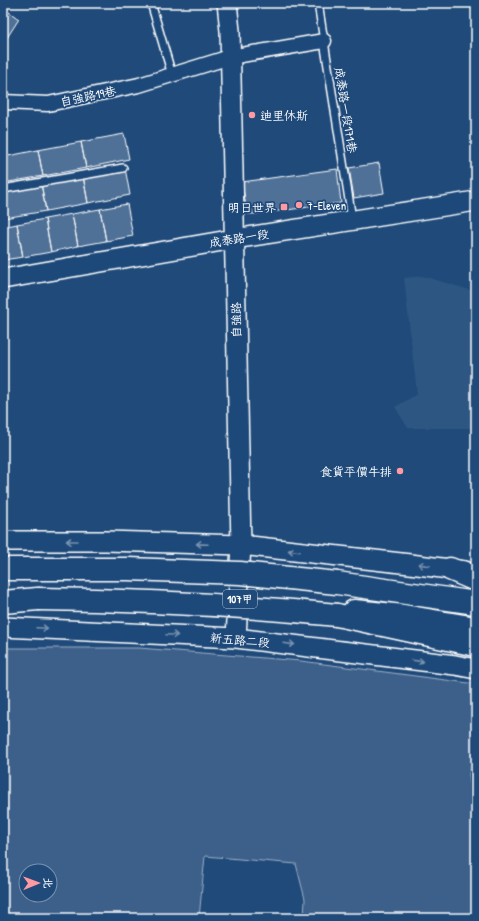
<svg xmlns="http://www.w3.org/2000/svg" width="479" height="921" font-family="'Patrick Hand','LXGW WenKai TC',sans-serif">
  <rect width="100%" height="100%" fill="#1f4a7a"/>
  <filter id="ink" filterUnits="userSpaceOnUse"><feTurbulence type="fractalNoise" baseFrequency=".025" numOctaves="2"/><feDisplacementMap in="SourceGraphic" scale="8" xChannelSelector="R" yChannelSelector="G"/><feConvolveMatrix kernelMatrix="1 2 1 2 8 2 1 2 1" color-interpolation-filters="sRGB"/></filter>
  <g filter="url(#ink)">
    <path fill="#2e5683" d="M423,276L476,292V428H408L395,407L417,394L404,278Z"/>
    <path fill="#3c618b" stroke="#9eb0c5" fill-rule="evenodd" d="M3,648H139L301,661L476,684V750L469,774L476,830V918H304L305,899L296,864L205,856L199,918H3ZM26,871H50V895H26Z"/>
    <path fill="#507197" stroke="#fff" d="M3,8L19,19L3,44Z
      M124,134L129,159L86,168L81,142Z
      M81,142L86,168L43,176L38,150Z
      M38,150L43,176L3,183V157Z
      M379,163L384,193L354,198L349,168Z
      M125,168L130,195L88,203L83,176Z
      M337,169L341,203L255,214H248L246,207L242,182Z
      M83,176L88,203L46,211L41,183Z
      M41,183L46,211L4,218L3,191Z
      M127,204L133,236L106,241L100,209Z
      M100,209L106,241L78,246L72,214Z
      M72,214L78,246L51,252L45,219Z
      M45,219L51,252L23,257L17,224Z
      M17,224L23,257L3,260V227Z"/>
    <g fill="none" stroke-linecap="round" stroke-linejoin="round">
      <g stroke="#fff" stroke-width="10">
        <path id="lane" d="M151,3L172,75
          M318,3L352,219
          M3,189L123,168"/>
      </g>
      <g stroke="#fff" stroke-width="17">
        <path id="street" d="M3,102L48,104L139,85L230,57L324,41"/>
      </g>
      <g stroke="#fff" stroke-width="22">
        <path id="secondary" d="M227,3L230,31L241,545L236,638
          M3,279L234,239L476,201
          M3,541H106L241,545L410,564L465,571
          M3,627L236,638L455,665L476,669"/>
      </g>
      <g stroke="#fff" stroke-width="25">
        <path id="primary" d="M450,569L476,580
          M354,611L404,616L476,628"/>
      </g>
      <g stroke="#fff" stroke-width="25">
        <path id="highway" d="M337,583L476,603
          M3,602L38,599
          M337,615L476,645"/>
      </g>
      <use href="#lane" stroke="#1f4a7a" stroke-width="7"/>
      <use href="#street" stroke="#1f4a7a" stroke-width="14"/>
      <use href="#secondary" stroke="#1f4a7a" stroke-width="19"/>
      <use href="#primary" stroke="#1f4a7a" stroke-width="22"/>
      <use href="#highway" stroke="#1f4a7a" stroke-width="22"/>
      <g stroke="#fff" stroke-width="25" stroke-linecap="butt">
        <path id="highway-bridge" d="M3,569H128L240,573L337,583
          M38,599C138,600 238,605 337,615"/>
      </g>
      <use href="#highway-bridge" stroke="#1f4a7a" stroke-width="22"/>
    </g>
    <defs><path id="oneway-shaft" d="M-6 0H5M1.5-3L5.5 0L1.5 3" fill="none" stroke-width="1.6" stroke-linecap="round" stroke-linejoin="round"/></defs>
    <g stroke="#7992af">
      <use href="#oneway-shaft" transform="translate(72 541) rotate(180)"/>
      <use href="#oneway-shaft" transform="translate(202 544) rotate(-178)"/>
      <use href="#oneway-shaft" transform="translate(294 551) rotate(-173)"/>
      <use href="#oneway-shaft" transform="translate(424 565) rotate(-173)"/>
      <use href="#oneway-shaft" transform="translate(42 628) rotate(3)"/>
      <use href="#oneway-shaft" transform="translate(172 635) rotate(3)"/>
      <use href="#oneway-shaft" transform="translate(289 644) rotate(7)"/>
      <use href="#oneway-shaft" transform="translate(418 661) rotate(7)"/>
    </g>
  </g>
  <g fill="#ff9aa2" stroke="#1f4a7a" stroke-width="1.5">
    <circle cx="252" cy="115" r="4"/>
    <circle cx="299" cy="205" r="4"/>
    <rect x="280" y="203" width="8" height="8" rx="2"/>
    <circle cx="400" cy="471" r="4"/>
  </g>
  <g text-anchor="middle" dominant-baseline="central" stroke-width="3.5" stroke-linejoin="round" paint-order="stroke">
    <rect fill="#1f4a7a" stroke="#bcc9d7" stroke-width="1" x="223" y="590" width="34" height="18" rx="3"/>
    <g font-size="11" font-weight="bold" fill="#fff">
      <text x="240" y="599">107甲</text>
    </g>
    <g font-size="12" fill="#fff" stroke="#1f4a7a">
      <text transform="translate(88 96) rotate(-12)">自強路19巷</text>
      <text transform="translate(346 110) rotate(81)">成泰路一段171巷</text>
      <text transform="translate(239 238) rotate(-9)">成泰路一段</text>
      <text transform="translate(236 320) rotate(-91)">自強路</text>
      <text transform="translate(240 640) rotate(5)">新五路二段</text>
    </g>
    <g font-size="12" fill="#fff" stroke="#1f4a7a" text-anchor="start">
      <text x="260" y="115">迪里休斯</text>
      <text x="307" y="205">7-Eleven</text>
      <text x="276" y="207" text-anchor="end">明日世界</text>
      <text x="392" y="471" text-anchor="end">食貨平價牛排</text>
    </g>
  </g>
  <rect width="479" height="921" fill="none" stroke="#1f4a7a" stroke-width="16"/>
  <rect x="8" y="8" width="463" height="905" fill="none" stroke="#fff" stroke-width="1.5" filter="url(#ink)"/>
  <g transform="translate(38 883) rotate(89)"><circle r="19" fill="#1f4a7a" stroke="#7992af"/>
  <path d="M0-3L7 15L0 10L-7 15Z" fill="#ff9aa2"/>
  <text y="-6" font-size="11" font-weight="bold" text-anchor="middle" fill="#ffffff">北</text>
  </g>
</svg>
